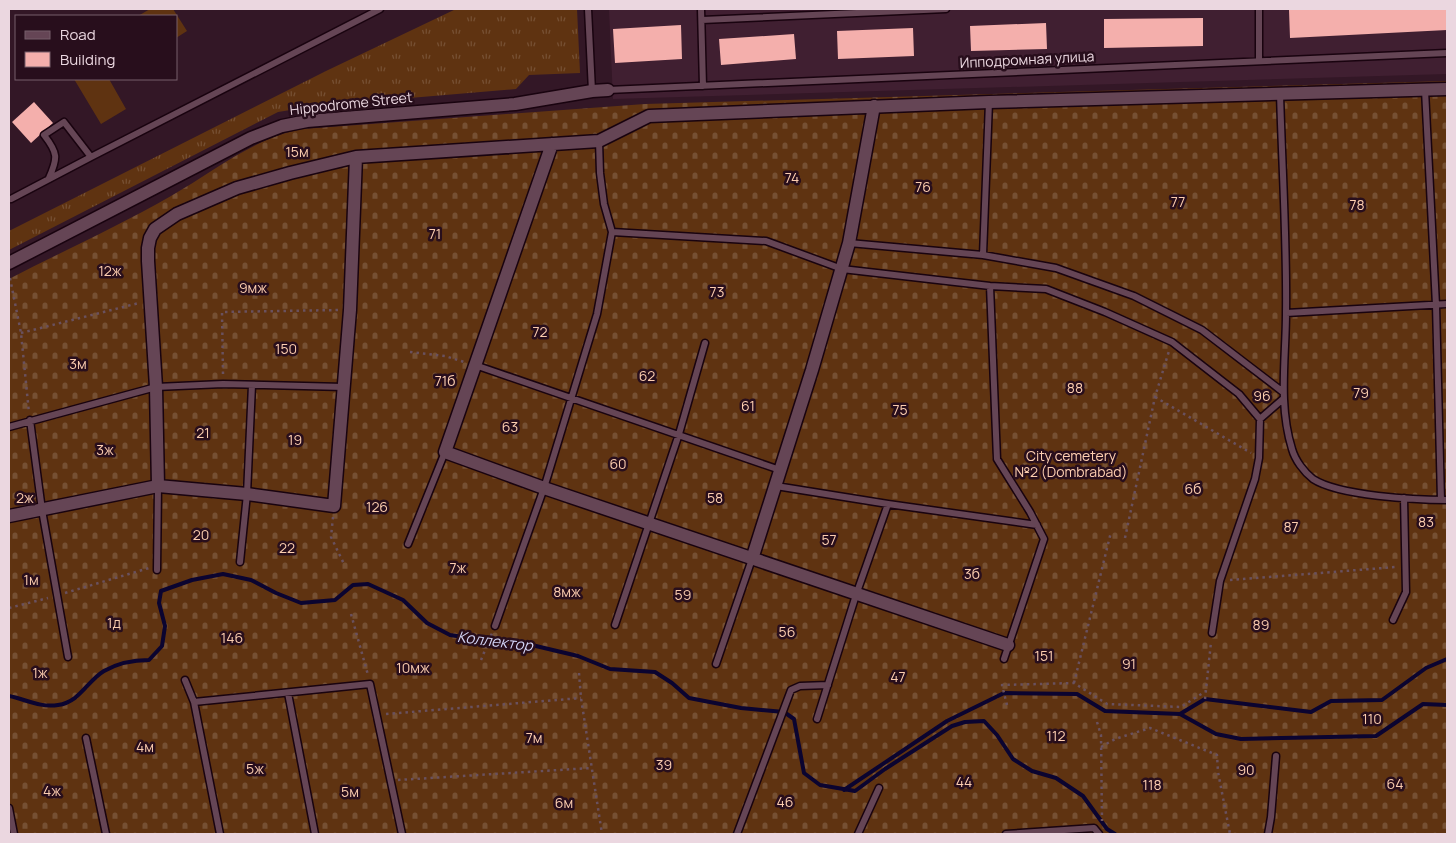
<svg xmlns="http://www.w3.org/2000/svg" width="1456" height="843" font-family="Manrope,sans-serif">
  <defs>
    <pattern id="grass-tufts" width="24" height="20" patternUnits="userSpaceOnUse" patternTransform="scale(1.25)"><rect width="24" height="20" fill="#5f3311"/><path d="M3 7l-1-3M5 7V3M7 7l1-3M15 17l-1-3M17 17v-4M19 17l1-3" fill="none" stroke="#765033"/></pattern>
    <pattern id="cemetery-stones" width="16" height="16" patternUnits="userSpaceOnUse" patternTransform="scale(1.25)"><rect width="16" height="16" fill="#5f3311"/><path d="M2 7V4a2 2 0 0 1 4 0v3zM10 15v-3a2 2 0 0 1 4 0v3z" fill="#765033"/></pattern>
  </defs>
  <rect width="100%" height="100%" fill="#331726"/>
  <path fill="#401f31" d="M609,9H1447V74L613,99Z"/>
  <path fill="url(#grass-tufts)" d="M456,9H577L580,73L529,75L516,89L315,106L278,112L9,250V231L326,71Z"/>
  <path fill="url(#cemetery-stones)" d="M1447,81V834H9V279C63,251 119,226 171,196C213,172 255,137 303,129L645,104Z"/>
  <path fill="#5f3311" d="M150,9H173L187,31L176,38V16H138Z
    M74,79H109L126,109L101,124Z"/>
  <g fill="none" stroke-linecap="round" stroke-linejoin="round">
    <path stroke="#0b0430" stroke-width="4" d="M9,696C25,699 40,708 58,705C80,702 87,681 104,671C118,663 133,660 149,660L162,646L165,626L159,603L161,591L192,580L223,574L251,580L276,593L301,603L335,600L353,585L368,584L403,600L427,623L450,635L483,640L519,642L578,656L610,669L655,672L672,683L689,698L741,708L784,712L794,719L804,773L820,785L855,791L885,769L952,726L965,722L984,721L997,735L1013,759L1032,771L1056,778L1083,796L1107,829L1115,834
      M1180,714L1205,699L1311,712L1331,701L1382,700L1426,668L1447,659
      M844,790L947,721L1004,693L1077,694L1105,711L1180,714L1216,734L1241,739L1376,736L1423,704L1447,705"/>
  </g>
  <path fill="#f4afac" d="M1317,9H1447V30L1290,38L1289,10Z
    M1203,18V46L1104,48V19Z
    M1046,23L1047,49L971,51L970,26Z
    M681,25L682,59L615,63L613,29Z
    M913,28L914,56L838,59L837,31Z
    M794,34L796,59L721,65L719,39Z
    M34,102L53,123L31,143L12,122Z"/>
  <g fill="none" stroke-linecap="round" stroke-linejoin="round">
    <g stroke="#19030f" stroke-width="9">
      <path id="lane" d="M588,9L592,91
        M701,9L703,86
        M702,20L946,9
        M1259,61V9
        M608,90L1447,53
        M1425,90L1436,305L1441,500
        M1280,93C1282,166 1287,240 1286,313C1286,358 1278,404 1292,449C1295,460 1304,472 1313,479C1339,496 1416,500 1447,500
        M91,157L380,9
        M11,199L91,157L64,122L44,135C58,153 58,158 49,178
        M612,232L766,241L842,269L990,286L1046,289L1105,312L1172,342L1239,394L1260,419L1259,458L1255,479L1220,581L1212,633
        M849,243L983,255L1056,268L1134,296L1202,330L1283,392
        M983,255L989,102
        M990,286L997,459L1030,512L1044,539L1004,659
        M1286,313L1447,304
        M475,365L780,470
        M1260,419L1283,399
        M30,420L42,510L68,657
        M9,427L156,387L223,384L344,387
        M776,486L888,504L1037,525
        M408,544L445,452
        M240,562L247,494L252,385
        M157,570L158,486
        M1393,620L1406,592L1404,498
        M615,625L679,434L705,343
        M495,626L544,488L597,314L612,232L604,204L600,173L599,141
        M716,664L752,559
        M185,680L194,702L220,834
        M288,693L315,834
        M194,702L370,684L402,834
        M817,719L856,595L888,504
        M86,738L106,834
        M9,808L14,834
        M737,834L791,690L800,686L828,685
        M858,834L879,788
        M1006,834L1094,828L1099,834
        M1268,834L1271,817L1276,756"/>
    </g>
    <g stroke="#19030f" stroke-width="15">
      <path id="street" d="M552,144L445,452L544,488L1008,645
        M9,263L251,138L282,126L307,121L515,104L592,91L608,90
        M158,486L156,387L148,261V248L150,238L155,229L177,214L237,188L290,173L356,157L599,141L649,116L989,102L1447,89
        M9,516L158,486L247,494L334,506L350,310L356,157
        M752,559L812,370L849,243L874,106"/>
    </g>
    <path stroke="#6a515e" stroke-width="2.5" stroke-dasharray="2.5 4" stroke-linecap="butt" d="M10,278L21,333L29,413
      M21,333L139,303
      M410,352L445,356L464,362
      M223,374L222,312L339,310
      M1155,397L1251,453
      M333,517L331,537L344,564
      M1125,538L1155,397L1169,351
      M1230,580L1396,567
      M65,593L149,568
      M9,608L48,598
      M351,614L368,675
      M481,660L492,633
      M579,673L581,698L602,834
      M1074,683L1111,532
      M1205,699L1211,642
      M1007,705L1002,685L1074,683L1107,704L1181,707L1206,691
      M386,714L581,698
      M1097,722L1101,735L1102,821
      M1101,747L1115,739L1150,728L1217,755L1218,772L1230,834
      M398,780L591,768"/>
    <use href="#lane" stroke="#654555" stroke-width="6"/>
    <use href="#street" stroke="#654555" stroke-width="12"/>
  </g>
  <g text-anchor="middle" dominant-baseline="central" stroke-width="5" stroke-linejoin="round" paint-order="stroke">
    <g font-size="14" fill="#ebd7e0" stroke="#280e1c">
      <text transform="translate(1027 59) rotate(-3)">Ипподромная улица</text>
      <text transform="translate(351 103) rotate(-6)">Hippodrome Street</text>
    </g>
    <g font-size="14" fill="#fdceb0" stroke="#280e1c">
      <text x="297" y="151">15м</text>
      <text x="792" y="177">74</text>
      <text x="923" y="186">76</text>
      <text x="1178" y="201">77</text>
      <text x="1357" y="204">78</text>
      <text x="435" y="233">71</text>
      <text x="110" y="270">12ж</text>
      <text x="253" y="287">9мж</text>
      <text x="717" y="291">73</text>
      <text x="540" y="331">72</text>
      <text x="286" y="348">150</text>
      <text x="78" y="363">3м</text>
      <text x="647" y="375">62</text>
      <text x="445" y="380">71б</text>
      <text x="1075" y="387">88</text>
      <text x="1361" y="392">79</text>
      <text x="1262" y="395">96</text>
      <text x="748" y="405">61</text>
      <text x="900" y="409">75</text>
      <text x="510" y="426">63</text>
      <text x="203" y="432">21</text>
      <text x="295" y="439">19</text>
      <text x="105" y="449">3ж</text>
      <text x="1071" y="455">City cemetery<tspan x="1071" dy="16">№2 (Dombrabad)</tspan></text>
      <text x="618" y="463">60</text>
      <text x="1193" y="488">6б</text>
      <text x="25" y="497">2ж</text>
      <text x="715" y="497">58</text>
      <text x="377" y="506">126</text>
      <text x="1426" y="521">83</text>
      <text x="1291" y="526">87</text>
      <text x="201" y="534">20</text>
      <text x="829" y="539">57</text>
      <text x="287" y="547">22</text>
      <text x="458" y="567">7ж</text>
      <text x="972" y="573">3б</text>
      <text x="31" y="579">1м</text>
      <text x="567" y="591">8мж</text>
      <text x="683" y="594">59</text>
      <text x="114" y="622">1д</text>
      <text x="1261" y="624">89</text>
      <text x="787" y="631">56</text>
      <text x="232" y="637">146</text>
      <text x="1044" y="655">151</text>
      <text x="1129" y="663">91</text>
      <text x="413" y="667">10мж</text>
      <text x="40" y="672">1ж</text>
      <text x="898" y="676">47</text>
      <text x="1372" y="718">110</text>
      <text x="1056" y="735">112</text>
      <text x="534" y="737">7м</text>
      <text x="145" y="746">4м</text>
      <text x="664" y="764">39</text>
      <text x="255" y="768">5ж</text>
      <text x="1246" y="769">90</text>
      <text x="964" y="781">44</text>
      <text x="1395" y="783">64</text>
      <text x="1152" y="784">118</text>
      <text x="52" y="790">4ж</text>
      <text x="350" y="791">5м</text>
      <text x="785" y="801">46</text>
      <text x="564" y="802">6м</text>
    </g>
    <g font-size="15" font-style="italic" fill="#d5d7f8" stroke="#280e1c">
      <text transform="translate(495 641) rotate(7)">Коллектор</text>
    </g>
  </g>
  <rect width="1456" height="843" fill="none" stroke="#ebd7e0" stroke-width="20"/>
  <rect x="15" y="15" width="162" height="65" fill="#280e1c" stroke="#765e6a"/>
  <rect x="25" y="31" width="25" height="8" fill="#654555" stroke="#765e6a"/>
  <text x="60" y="40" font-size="15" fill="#ebd7e0">Road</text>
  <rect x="25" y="52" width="25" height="15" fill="#f4afac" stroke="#765e6a"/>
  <text x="60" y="65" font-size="15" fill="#ebd7e0">Building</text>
</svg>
